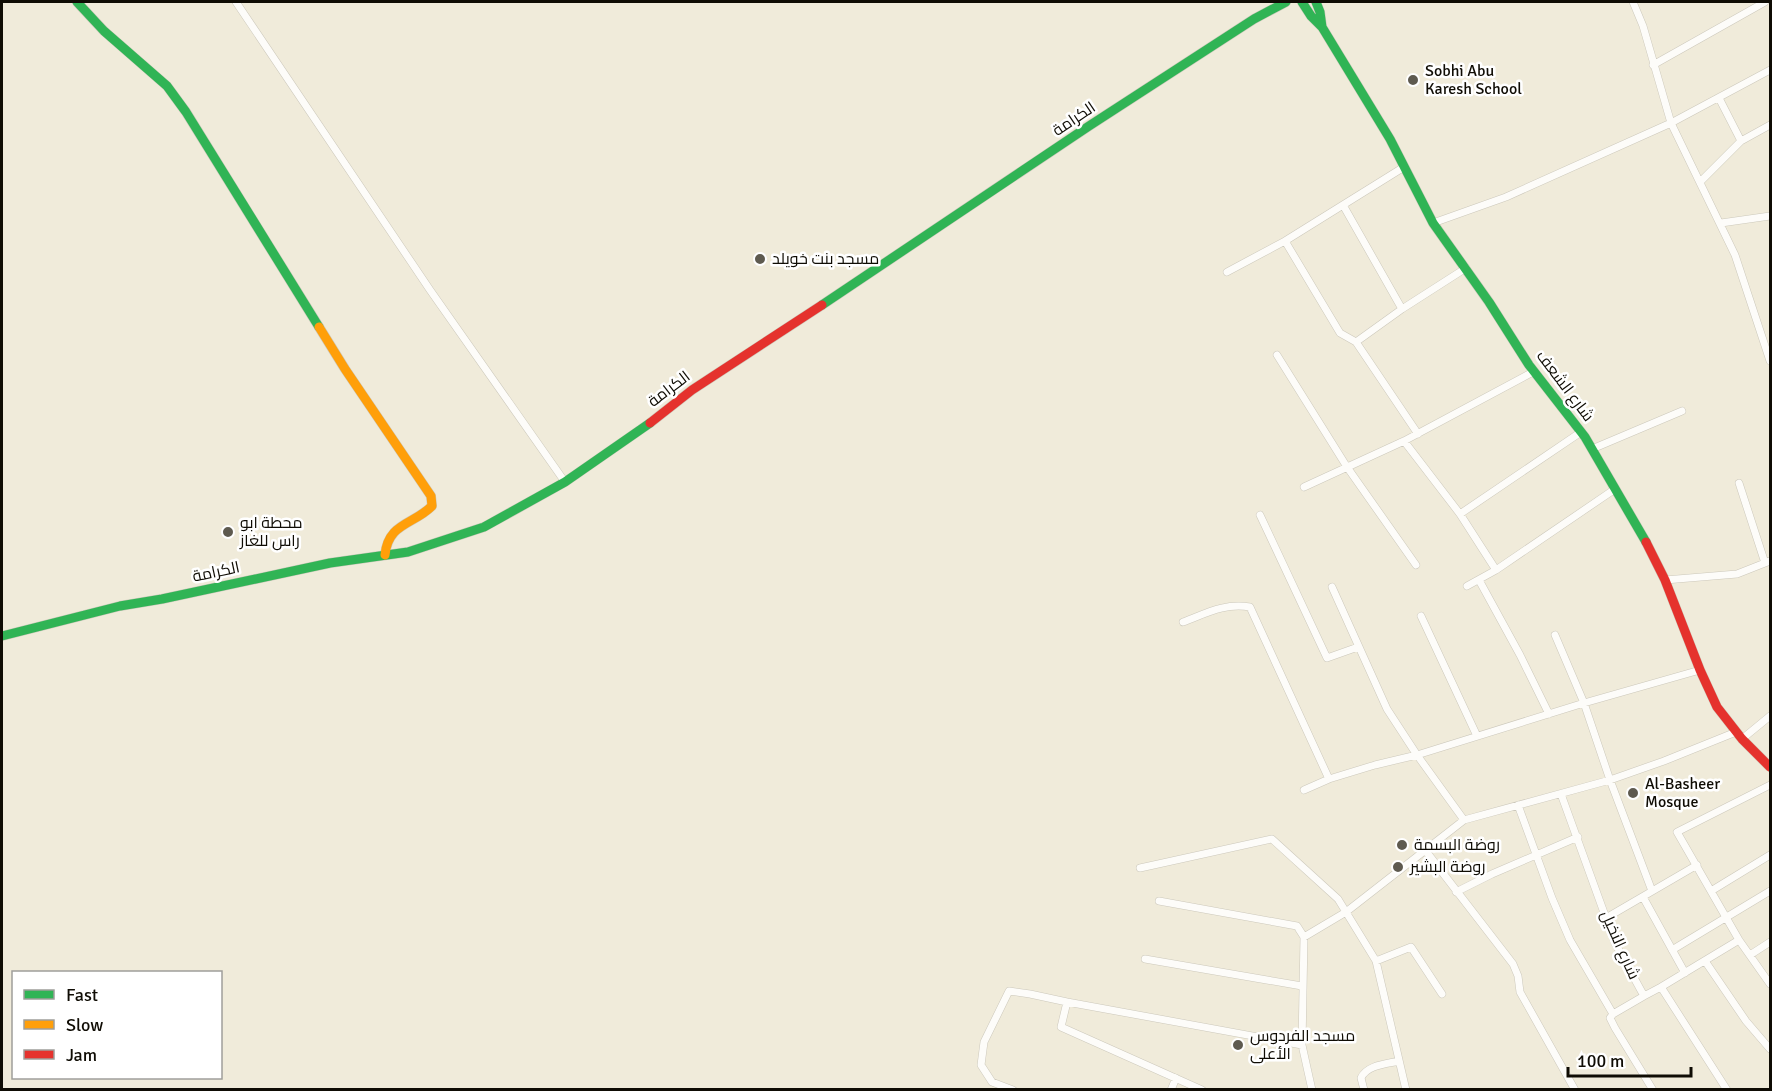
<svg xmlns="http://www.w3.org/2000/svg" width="1772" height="1091" font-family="Signika,Cairo,sans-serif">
  <rect width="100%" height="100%" fill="#f0ebda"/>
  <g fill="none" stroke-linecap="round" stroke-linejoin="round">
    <g stroke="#ccc8bb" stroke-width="8">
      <path id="street" d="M236,2L430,290L565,482
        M1633,2L1643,26L1671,123L1735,255L1770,361
        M1653,65L1765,2
        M1719,98L1741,141
        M1700,182L1741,141L1770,125
        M1343,205L1402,309
        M1433,223L1506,197L1671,123L1770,70
        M1721,223L1770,216
        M1285,241L1404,167
        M1227,272L1285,241L1340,333L1356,342L1418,434
        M1356,342L1402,309L1466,268
        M1277,355L1347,467L1416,565
        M1404,441L1460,514L1496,570
        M1592,449L1682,411
        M1739,483L1765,563
        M1304,487L1404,441L1533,372
        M1460,514L1581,432
        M1260,515L1327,658L1358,647
        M1479,580L1520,655L1549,714
        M1665,580L1737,574L1770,561
        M1467,586L1496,570L1615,489
        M1332,587L1387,709L1417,755L1464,820
        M1421,616L1477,736
        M1183,622C1207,613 1224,603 1250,607L1329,779
        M1555,635L1584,703L1610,780L1652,891
        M1742,739L1770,716
        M1770,785L1677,832L1739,940L1770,984
        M1304,790L1329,779L1375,765L1417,755L1584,703L1700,670
        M1561,794L1615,943L1644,996L1661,987L1727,1090
        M1518,805L1552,898L1570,940L1613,1014L1610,1018L1615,1028L1653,1090
        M1425,850L1513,964L1518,976L1520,992L1575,1090
        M1140,868L1272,839L1338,899L1376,961L1406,1090
        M1711,891L1770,855
        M1456,892L1492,874L1578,837
        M1643,897L1685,973
        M1159,901L1297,926L1304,937L1302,1045L1312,1090
        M1606,918L1697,865
        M1304,937L1346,912L1464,820L1610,780L1664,761L1736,732
        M1672,950L1770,891
        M1750,955L1770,942
        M1145,959L1302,986
        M1376,961L1411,947L1442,994
        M1705,961L1746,1021L1770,1049
        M1661,987L1739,940
        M1613,1014L1644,996
        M1013,1090L992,1082L981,1065L984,1042L1009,991L1030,994L1067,1002
        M1171,1090L1176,1078
        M1202,1090L1061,1027L1067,1002L1302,1045
        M1364,1090L1361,1078C1367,1065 1386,1064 1399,1061"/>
    </g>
    <g stroke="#ccc8bb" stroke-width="10">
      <path id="fast" d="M77,2L104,31L167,86L186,112L319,327
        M1302,2L1311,16L1322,27L1320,12L1316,2
        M1322,27L1390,139L1433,223L1489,302L1529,365L1585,437L1646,542
        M822,305L1089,126L1254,19L1286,2
        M2,636L120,606L162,599L330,563L408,552L484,527L565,482L650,423"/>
    </g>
    <g stroke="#ccc8bb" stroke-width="10">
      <path id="slow" d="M319,327L345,369L431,496L432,506C413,525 388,523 385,555"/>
    </g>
    <g stroke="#ccc8bb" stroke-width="10">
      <path id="jam" d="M650,423L692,390L822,305
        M1646,542L1665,580L1700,670L1717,707L1742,739L1770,767"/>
    </g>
    <use href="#street" stroke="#fdfcf9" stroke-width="7"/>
    <use href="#fast" stroke="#30b455" stroke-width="9"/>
    <use href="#slow" stroke="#ff9f0a" stroke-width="9"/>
    <use href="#jam" stroke="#e5322d" stroke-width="9"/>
  </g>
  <g fill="#5e5a4f" stroke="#fff" stroke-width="2">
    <circle cx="1413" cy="80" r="6"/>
    <circle cx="760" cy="259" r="6"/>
    <circle cx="228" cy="532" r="6"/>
    <circle cx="1633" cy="793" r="6"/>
    <circle cx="1402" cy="845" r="6"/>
    <circle cx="1398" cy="867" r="6"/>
    <circle cx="1238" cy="1045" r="6"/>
  </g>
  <g text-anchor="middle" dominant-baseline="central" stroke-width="5" stroke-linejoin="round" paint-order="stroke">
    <g font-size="16" fill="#0f0c04" stroke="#fff" text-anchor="start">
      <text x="1425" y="71">Sobhi Abu<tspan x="1425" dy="18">Karesh School</tspan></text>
      <text x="772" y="259">مسجد بنت خويلد</text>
      <text x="240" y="523">محطة ابو<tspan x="240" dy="18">راس للغاز</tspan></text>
      <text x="1645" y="784">Al-Basheer<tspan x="1645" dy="18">Mosque</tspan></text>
      <text x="1414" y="845">روضة البسمة</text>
      <text x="1410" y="867">روضة البشير</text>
      <text x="1250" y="1036">مسجد الفردوس<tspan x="1250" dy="18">الأعلى</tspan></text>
    </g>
    <g font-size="16" fill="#0f0c04" stroke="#fff">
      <text transform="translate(1074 119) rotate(-34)">الكرامة</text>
      <text transform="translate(1565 386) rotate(53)">شارع الشعف</text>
      <text transform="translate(669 389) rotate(-37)">الكرامة</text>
      <text transform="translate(216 572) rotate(-12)">الكرامة</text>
      <text transform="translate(1620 945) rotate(66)">شارع النخيل</text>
    </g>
  </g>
  <rect width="1772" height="1091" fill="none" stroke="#0f0c04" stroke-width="6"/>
  <rect x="12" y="971" width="210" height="108" fill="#ffffff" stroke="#9f9e9b" stroke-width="1.5"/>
  <rect x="24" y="990" width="30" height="9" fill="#30b455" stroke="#9f9e9b" stroke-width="1.5"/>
  <text x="66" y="1001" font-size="18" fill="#0f0c04">Fast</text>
  <rect x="24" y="1020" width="30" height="9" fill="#ff9f0a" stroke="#9f9e9b" stroke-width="1.5"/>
  <text x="66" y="1031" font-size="18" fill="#0f0c04">Slow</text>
  <rect x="24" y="1050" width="30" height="9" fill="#e5322d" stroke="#9f9e9b" stroke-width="1.5"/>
  <text x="66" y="1061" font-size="18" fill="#0f0c04">Jam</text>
  <path d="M1568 1067v9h123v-9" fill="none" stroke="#0f0c04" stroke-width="3"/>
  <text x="1577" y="1067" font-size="18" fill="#0f0c04" stroke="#ffffff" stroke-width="4.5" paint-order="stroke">100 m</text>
</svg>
